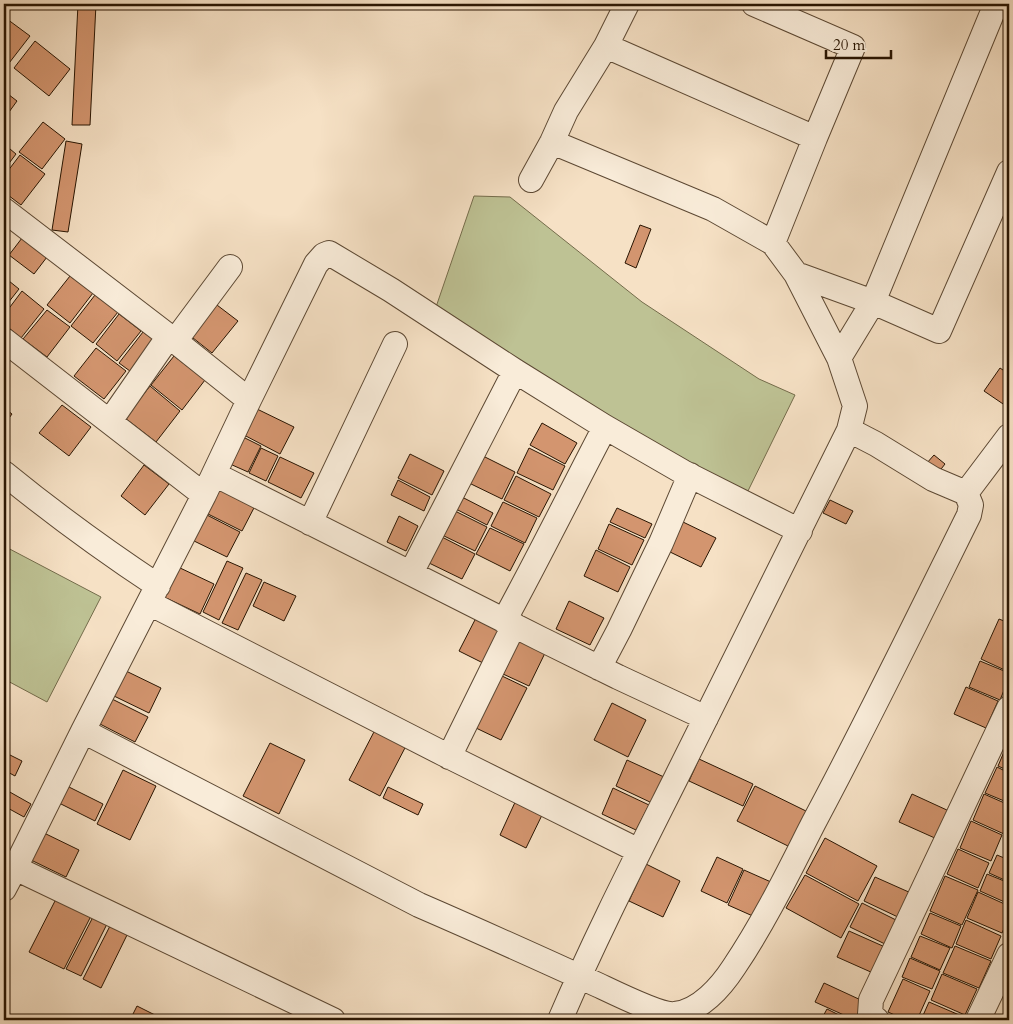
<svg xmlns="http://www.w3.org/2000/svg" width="1013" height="1024" font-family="Cardo,serif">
  <rect width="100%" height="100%" fill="#f6e1c5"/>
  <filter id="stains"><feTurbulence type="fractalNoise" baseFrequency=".004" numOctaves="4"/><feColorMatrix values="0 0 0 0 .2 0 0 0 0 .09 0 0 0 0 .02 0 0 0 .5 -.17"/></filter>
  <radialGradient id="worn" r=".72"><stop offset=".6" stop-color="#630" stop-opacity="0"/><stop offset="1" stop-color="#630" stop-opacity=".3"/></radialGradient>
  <path fill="#bec294" stroke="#746c4b" d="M474,196L510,197L642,302L759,379L795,395L746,495L630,435L436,307Z
    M4,546L101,597L47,702L4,679Z"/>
  <path fill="#d3956f" stroke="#291502" d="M78,4H96L90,125H72Z
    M7,19L30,36L6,67L4,65V24Z
    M35,41L70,69L49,96L14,68Z
    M4,91L17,101L4,119Z
    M43,122L65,139L42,169L19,152Z
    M66,141L82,144L68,232L52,230Z
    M4,144L16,154L4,170Z
    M20,155L45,174L21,205L4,192V176Z
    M640,225L651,229L636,268L625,263Z
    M22,238L47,257L34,274L9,255Z
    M70,276L93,293L70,323L47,305Z
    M4,277L19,289L4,308Z
    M22,291L44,309L21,338L4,324V315Z
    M95,295L118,312L93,343L71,326Z
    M213,302L238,321L212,353L188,334Z
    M47,310L70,327L47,357L23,339Z
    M119,314L141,331L117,361L96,344Z
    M143,332L158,343L134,374L119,363Z
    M96,348L126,371L104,399L74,376Z
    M174,356L205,380L182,410L151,385Z
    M1000,368L1009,374V408L984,391Z
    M150,386L180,411L156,442L125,418Z
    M62,405L91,427L69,456L39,433Z
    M4,408L12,414L4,425Z
    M257,409L294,427L280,454L244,435Z
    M542,423L577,443L565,464L530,445Z
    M243,437L261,446L248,472L230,464Z
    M261,448L278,456L266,481L249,473Z
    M529,448L565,466L553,490L517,473Z
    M410,454L444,471L432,495L398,478Z
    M481,455L515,472L502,499L467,482Z
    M934,455L945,464L938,473L926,464Z
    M280,457L314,473L301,498L268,482Z
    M144,465L169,484L145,515L121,496Z
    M516,476L551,494L539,517L504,500Z
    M398,480L430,497L424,511L391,495Z
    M220,485L256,504L242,531L206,513Z
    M460,496L493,513L487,525L454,508Z
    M830,500L853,511L846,524L823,513Z
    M503,502L537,518L525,543L491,526Z
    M617,508L652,524L645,538L610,522Z
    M453,510L487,527L475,551L440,534Z
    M205,514L240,532L227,557L192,540Z
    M399,516L418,526L406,551L387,542Z
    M683,522L716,538L701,567L668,551Z
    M609,524L644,540L632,565L598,549Z
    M490,528L524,544L510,571L476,554Z
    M440,536L475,554L462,579L427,562Z
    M596,550L630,567L618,592L584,576Z
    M227,561L243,568L219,620L203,612Z
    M178,567L214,584L200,614L164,597Z
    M246,573L262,580L238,630L222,623Z
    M264,582L296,596L284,621L253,606Z
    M569,601L604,618L590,645L556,629Z
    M477,616L503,629L485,664L459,651Z
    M999,619L1009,623V672L981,659Z
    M520,638L546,651L529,686L503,674Z
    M980,661L1009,673V678L1000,700L969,687Z
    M126,671L161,688L149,713L114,696Z
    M502,676L527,688L501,740L476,728Z
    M966,687L998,701L986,728L954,714Z
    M112,699L148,717L135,742L100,724Z
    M612,703L646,720L628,757L594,740Z
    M376,728L407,744L380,796L349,780Z
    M1009,740V771L998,766Z
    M270,743L305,760L279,814L243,796Z
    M4,752L22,761L15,776L4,770Z
    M699,759L753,784L743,806L689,781Z
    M627,760L664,777L652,803L616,786Z
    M997,767L1009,773V803L985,793Z
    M123,770L156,786L130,840L97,824Z
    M67,786L103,804L95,821L59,803Z
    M755,786L808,812L790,847L737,821Z
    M388,787L423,804L418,815L383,798Z
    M613,788L649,805L636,830L602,814Z
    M8,791L31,804L24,817L4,806V799Z
    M912,794L949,811L937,839L899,822Z
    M984,794L1009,805V820L1004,834L973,820Z
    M517,798L544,811L526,848L500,835Z
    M971,821L1002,835L991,861L960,848Z
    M44,833L79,850L66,877L31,860Z
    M825,838L877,866L858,901L806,873Z
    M958,849L989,863L978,888L947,874Z
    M997,855L1009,860V882L989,873Z
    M717,857L743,869L727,903L701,891Z
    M646,864L680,881L663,917L629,901Z
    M744,870L771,882L755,917L728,905Z
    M987,874L1009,883V904L980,891Z
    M805,875L859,904L841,938L786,908Z
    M945,876L978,890L962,925L930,911Z
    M875,877L911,893L900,918L864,901Z
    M978,892L1009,906V917L1002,933L967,918Z
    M56,899L91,916L64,969L29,952Z
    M862,903L898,921L887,945L850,927Z
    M930,913L961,926L952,948L921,934Z
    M93,917L107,924L81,976L66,969Z
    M966,920L1001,936L991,959L956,944Z
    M111,924L128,933L101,988L83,979Z
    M849,931L885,947L873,973L837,957Z
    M920,936L950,948L940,970L911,957Z
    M955,946L991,961L979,988L943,973Z
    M910,958L940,971L932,989L902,977Z
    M942,974L977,989L965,1015L931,1000Z
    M903,979L930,991L917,1020H906L888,1012Z
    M824,983L863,1001L855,1020L815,1002Z
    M929,1002L964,1017L962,1020H921Z
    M137,1006L165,1020H130Z
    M827,1009L849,1020H821Z"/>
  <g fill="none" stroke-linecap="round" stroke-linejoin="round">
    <g stroke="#5c4833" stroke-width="26">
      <path id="street" d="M606,46L815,138L853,47L754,4
        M552,142L713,209L773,243L796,274L839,358L855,406L849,430
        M531,180L552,142L566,111L606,46L627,4
        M4,210L175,341L249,400
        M773,243L815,138
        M796,274L873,302L996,4
        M4,340L204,495
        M175,341L230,267
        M839,358L873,302L939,331L1009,172
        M110,421L169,336
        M4,473C53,513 105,551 158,586
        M214,474L541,639L618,677L706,718
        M966,493L1009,436
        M310,523L395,344
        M411,573L515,371
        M149,603L444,754L639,851
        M504,621C539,557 571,492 605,427
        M599,668L619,630L661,543L690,475
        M83,731L419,905C479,931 539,958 598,985C613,992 661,1016 675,1014C700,1011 721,987 734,967C765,921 789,871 814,822C868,721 918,618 969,515L971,505L966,493L933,479L876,444L849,430C792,547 733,662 676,778C636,858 595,938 560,1020
        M449,757L514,625
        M15,868L333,1020
        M4,889L15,868L83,731L204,495L249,400L316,264L324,255L329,253L391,290L515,371L605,427L683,472L800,531
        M877,1020L870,1014L871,1000L1009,708
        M978,1020L1009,955"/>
    </g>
    <use href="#street" stroke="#f9ecd9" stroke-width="24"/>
  </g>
  <rect width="1013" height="1024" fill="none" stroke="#f6e1c5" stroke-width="20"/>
  <rect x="5" y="5" width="1003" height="1014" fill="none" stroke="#291502" stroke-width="2.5"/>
  <rect x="10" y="10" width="993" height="1004" fill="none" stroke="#291502"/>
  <path d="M826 50v8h65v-8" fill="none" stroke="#291502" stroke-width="2.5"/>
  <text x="833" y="50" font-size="15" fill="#291502" stroke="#f9ecd9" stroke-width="4" paint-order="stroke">20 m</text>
  <rect width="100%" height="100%" filter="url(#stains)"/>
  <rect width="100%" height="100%" fill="url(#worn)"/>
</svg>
